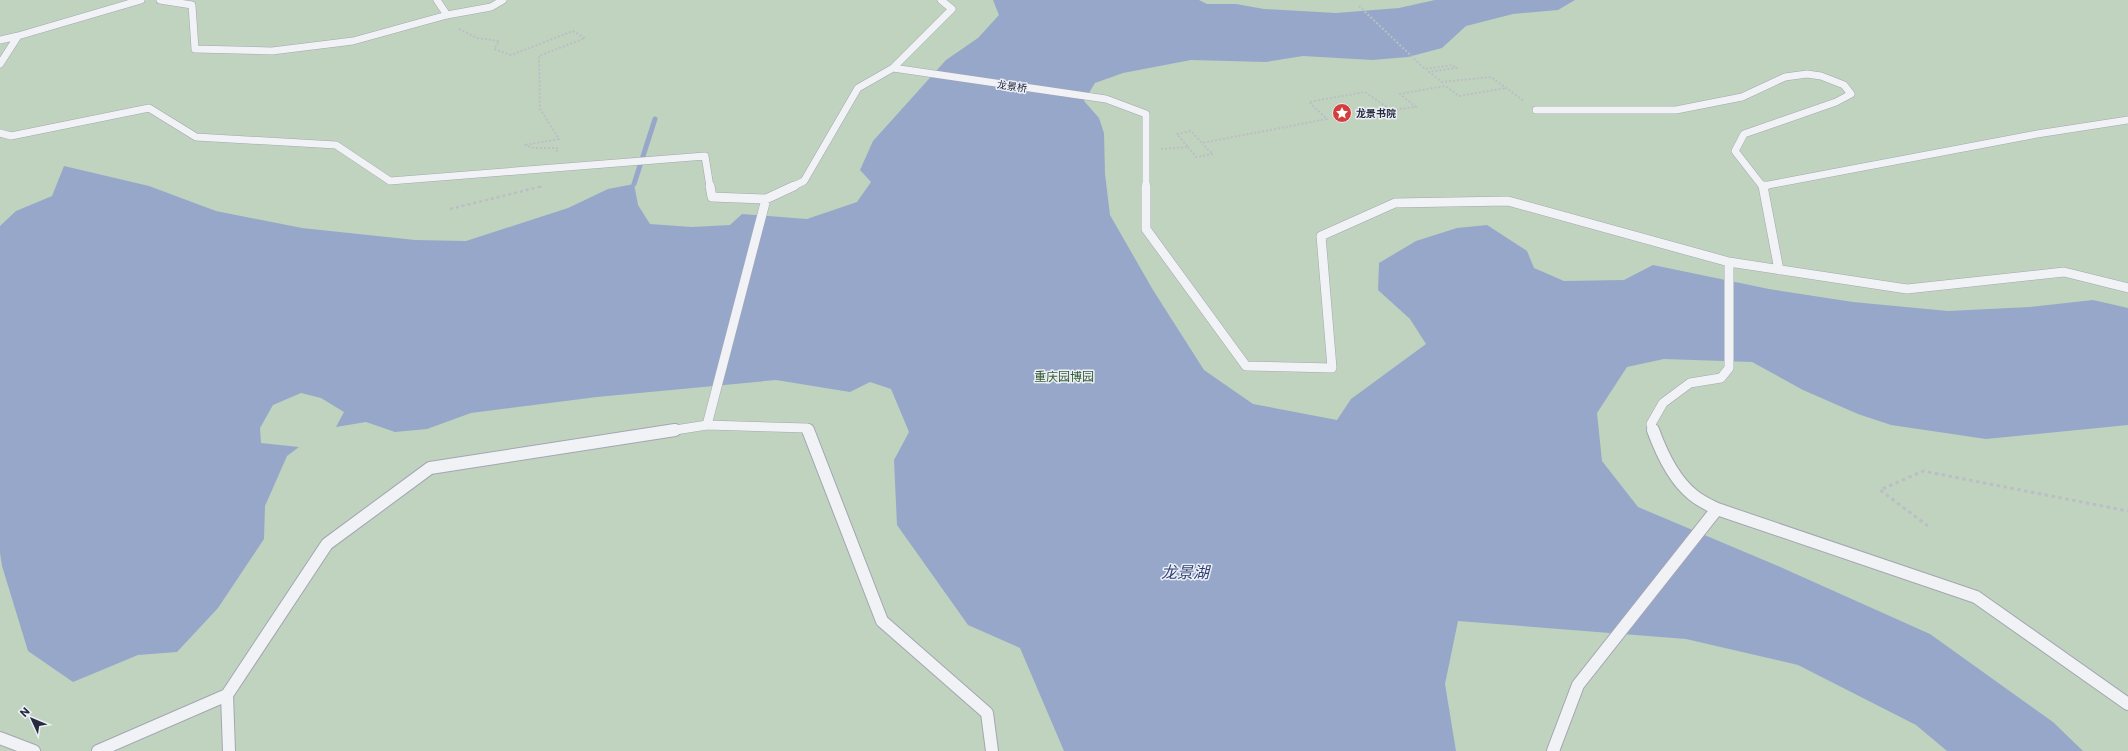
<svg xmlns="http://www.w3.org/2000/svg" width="2128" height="751" font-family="Commissioner,'Noto Sans SC',sans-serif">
  <rect width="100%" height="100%" fill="#dee0e8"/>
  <path fill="#c0d3bf" d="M0,0H2128V751H0Z"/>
  <path fill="#97a7ca" d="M993,0H1199L1207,4H1236L1264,9L1336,13L1399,8L1435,0H1575L1558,10L1513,14L1466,26L1442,48L1408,57L1372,60L1303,56L1266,62L1191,60L1123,73L1095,83L1084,101L1099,118L1104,133L1105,174L1110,215L1153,290L1204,370L1253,404L1337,420L1351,399L1426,344L1410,319L1378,290L1379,263L1416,241L1457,228L1487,225L1527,251L1534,268L1564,281L1624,280L1653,265L1769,289L1853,302L1948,311L2030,307L2093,300L2128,308V425L1986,439L1891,425L1858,414L1803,390L1752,362L1664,359L1627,367L1597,413L1602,461L1638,507L1778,566L1930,634L2053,722L2083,751H1947L1916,725L1798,665L1686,639L1458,621L1445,684L1456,751H1064L1020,648L968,625L897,525L894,460L909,432L891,389L870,382L850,392L776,380L597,397L471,413L427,429L395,432L366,422L336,427L344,412L321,398L301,393L273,405L260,428L261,443L299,447L287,456L265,506L264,539L218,608L177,652L138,655L73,682L28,651L2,566L0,553V226L16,211L52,196L64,166L149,186L216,211L302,228L415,240L466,241L568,208L608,189L634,184L638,205L650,224L692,227L730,225L742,214L807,219L857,202L871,182L860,170L873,141L946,60L978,38L999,15Z"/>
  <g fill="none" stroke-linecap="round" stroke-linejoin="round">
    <path stroke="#97a7ca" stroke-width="5" d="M634,184L655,119"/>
    <g stroke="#a3a6b2" stroke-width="8">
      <path id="service-far2" d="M160,0L192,5L195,49L272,51L353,41L447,15L491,7L503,0
        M437,0L447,15
        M0,40L18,36
        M0,64L18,36L141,0
        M893,68L1106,99L1146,114V187
        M1536,110H1676L1742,97L1785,77L1807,74L1821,76L1844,85L1851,94L1836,102L1744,134L1735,151L1763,187
        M0,133L11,136L149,108L196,137L336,145L390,181L705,156L710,187
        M1763,186L2037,134L2128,120
        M792,187L804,181L858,88L893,68L952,9L941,0"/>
    </g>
    <g stroke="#a3a6b2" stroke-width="10">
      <path id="service-far1" d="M710,186L712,197L766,199L794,186
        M1146,186V229L1246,366L1332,368L1321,236L1395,203L1508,201L1729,262L1907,289L2064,272L2128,288
        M1763,186L1779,270
        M1763,186H1765
        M707,425L766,199
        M669,431L707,425L807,428L808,431
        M1653,431L1651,424L1663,403L1690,383L1721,378L1729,368V262"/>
    </g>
    <g stroke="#a3a6b2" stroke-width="14">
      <path id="service" d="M808,430L882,621L987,713L992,751
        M1653,430C1661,452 1674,480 1693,495C1700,501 1709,505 1717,509L1976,597L2128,704
        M227,695L229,751
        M0,738L34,751
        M98,751L227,695L327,544L430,468L675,430
        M1553,751L1578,685L1717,509"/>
    </g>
    <path stroke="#bcbec7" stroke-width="2" stroke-dasharray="2 2" stroke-linecap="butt" d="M1359,6L1425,69L1452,65L1457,68L1429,72L1442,82L1491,77L1524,101
      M459,29L477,38L499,41L494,49L511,55L573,31L585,38L539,56L540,109L559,139L524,145L534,148H558L556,152
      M1188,147L1196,157L1213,154L1202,144
      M1161,149L1188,147L1177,134L1191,131L1202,143L1327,119L1309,102L1365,92L1391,110L1416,107L1400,94L1445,86L1459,96L1507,88
      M540,187L543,186"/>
    <path stroke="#bcbec7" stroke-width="2.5" stroke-dasharray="3 3" stroke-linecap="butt" d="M450,209L543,186"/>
    <path stroke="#bcbec7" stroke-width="3" stroke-dasharray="3.5 3.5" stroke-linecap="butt" d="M1928,526L1880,490L1923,471L2128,511"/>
    <use href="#service-far2" stroke="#f1f2f6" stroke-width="7"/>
    <use href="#service-far1" stroke="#f1f2f6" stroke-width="9"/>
    <use href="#service" stroke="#f1f2f6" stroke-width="12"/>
  </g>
  <defs>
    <g id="sight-disc" transform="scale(1)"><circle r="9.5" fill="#d43f3c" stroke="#edeff6"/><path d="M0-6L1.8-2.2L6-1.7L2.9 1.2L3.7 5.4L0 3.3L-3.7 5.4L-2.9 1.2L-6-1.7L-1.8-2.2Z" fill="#fff"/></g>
  </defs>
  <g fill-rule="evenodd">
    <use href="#sight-disc" x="1342" y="113"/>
  </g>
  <g text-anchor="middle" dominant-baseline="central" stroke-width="3" stroke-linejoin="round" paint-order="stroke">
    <g font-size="10" fill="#262b40" stroke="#edeff6">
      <text transform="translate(1012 86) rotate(8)">龙景桥</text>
    </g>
    <g font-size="10" font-weight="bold" fill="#262b40" stroke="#edeff6" text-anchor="start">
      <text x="1356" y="113">龙景书院</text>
    </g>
    <g font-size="12" fill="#345c33" stroke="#edeff6">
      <text x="1064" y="376">重庆园博园</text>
    </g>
    <g font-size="16" font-style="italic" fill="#2f4276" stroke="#edeff6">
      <text x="1185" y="571">龙景湖</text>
    </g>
  </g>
  <g transform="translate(32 719) rotate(314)" stroke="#edeff6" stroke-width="3" paint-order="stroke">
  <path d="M0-3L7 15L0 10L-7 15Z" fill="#262b40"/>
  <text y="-6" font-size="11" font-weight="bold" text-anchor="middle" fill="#262b40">N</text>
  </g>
</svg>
